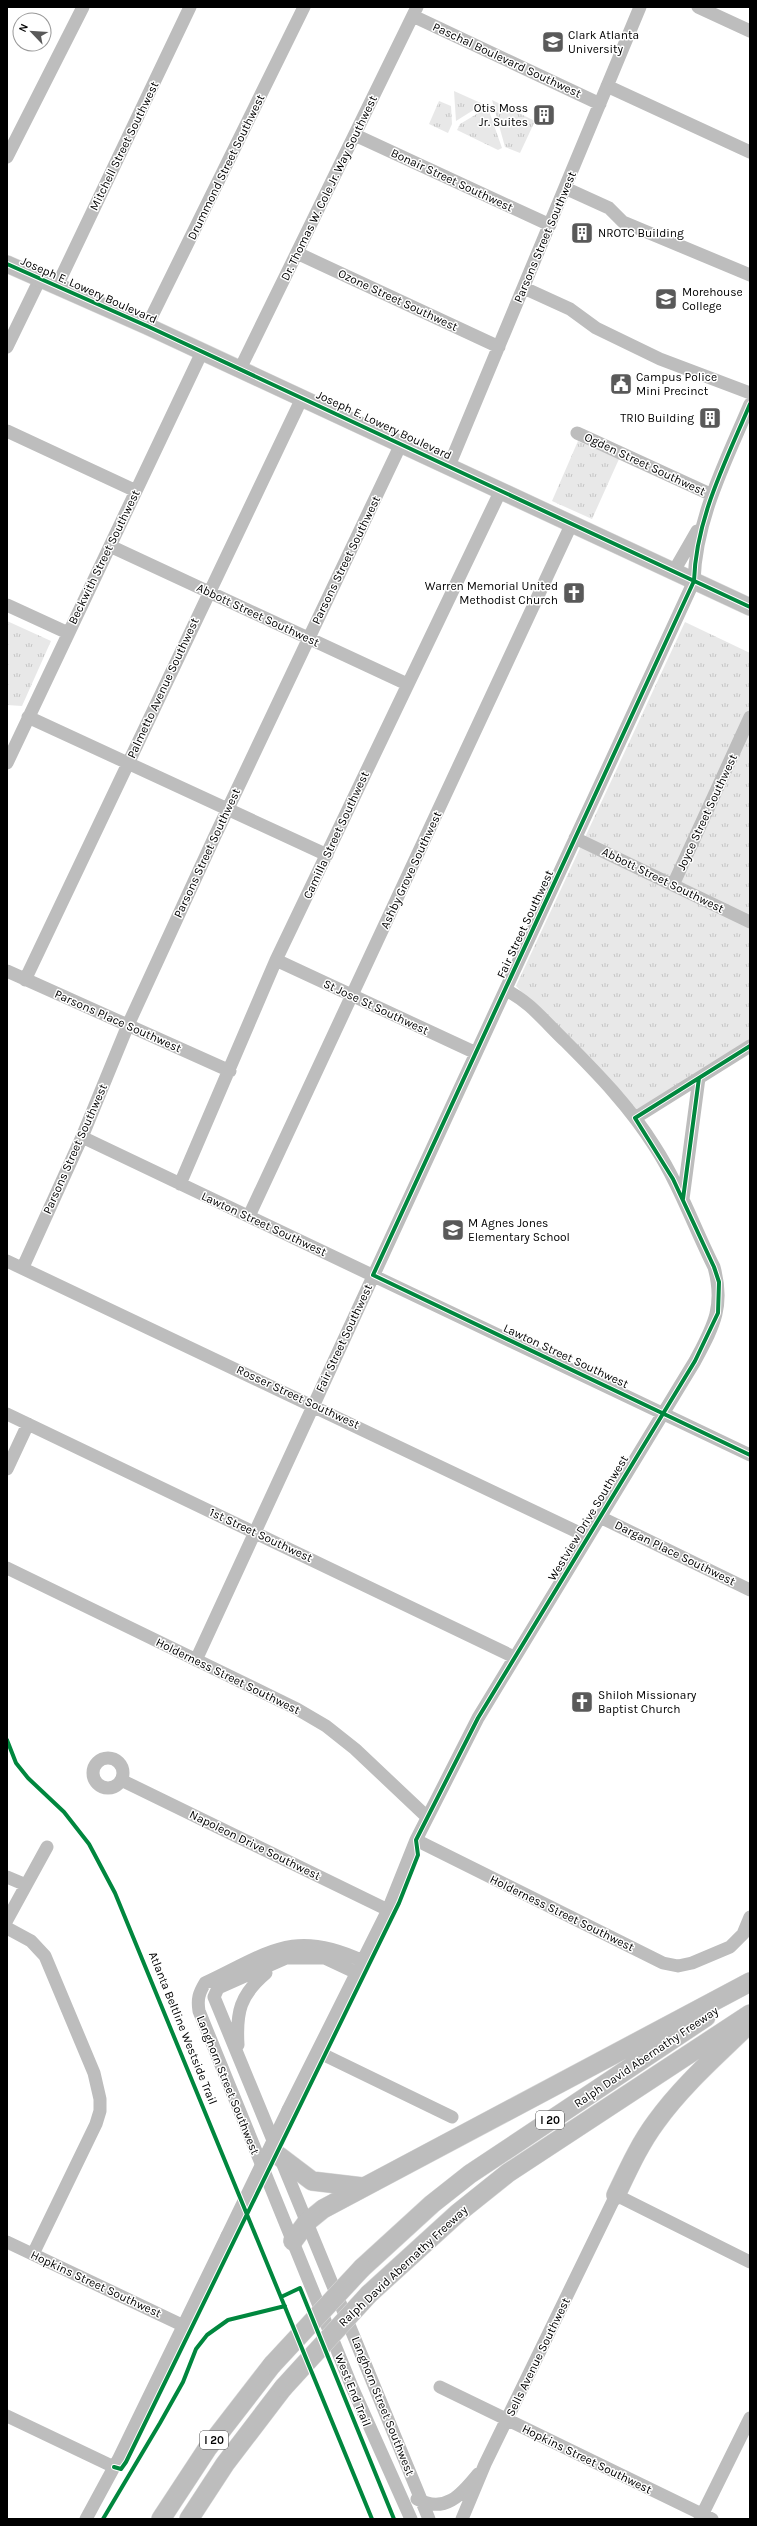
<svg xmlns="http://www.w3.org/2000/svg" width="757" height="2526" font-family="Karla,sans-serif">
  <defs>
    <pattern id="grass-tufts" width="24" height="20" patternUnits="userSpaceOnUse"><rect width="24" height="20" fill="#e8e8e8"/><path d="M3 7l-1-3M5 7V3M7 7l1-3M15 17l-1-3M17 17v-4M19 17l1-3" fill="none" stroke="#c5c5c5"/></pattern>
  </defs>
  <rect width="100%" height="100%" fill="#fff"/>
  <path fill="url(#grass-tufts)" d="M454,91L483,104L456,121Z
    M492,100L535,121L520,153L505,147Z
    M439,101L451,106L452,124L448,133L429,124Z
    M485,109L489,111L502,148L498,150L457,130L460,124Z
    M578,441L619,459L592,519L552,501Z
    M7,621L51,641L22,706L7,705Z
    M685,622L750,653V1051L642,1119L516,986Z"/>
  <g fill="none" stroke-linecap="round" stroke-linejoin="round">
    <g stroke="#dbdbdb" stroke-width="18">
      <path id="major" d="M7,264L147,326L750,607"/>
    </g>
    <g stroke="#dbdbdb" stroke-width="20">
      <path id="highway" d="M279,2156L312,2181L363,2187
        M616,2195C628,2170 639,2145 656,2122C681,2087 715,2057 746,2027
        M293,2241L307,2222L323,2209L750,1982
        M362,2268L432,2204L470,2174L706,2017
        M369,2294L458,2213L508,2173L750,2014
        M161,2519L207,2449L272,2365
        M189,2519L225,2464L283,2388"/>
    </g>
    <path stroke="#bdbdbd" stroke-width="13" d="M698,7L750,31
      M413,16L600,104
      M607,86L750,152
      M355,135L550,225
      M7,157L83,7
      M565,188L609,208L623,222L750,275
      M297,253L499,347
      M57,286L190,7
      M524,288L570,309L596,328L660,359L750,393
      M147,326L304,7
      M7,347L40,279
      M240,369L417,7
      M7,431L136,491
      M577,433L712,495
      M449,466L640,7
      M110,546L407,684
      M674,571L697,531
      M7,605L68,633
      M28,717L327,855
      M7,763L202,352
      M575,838L750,922
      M673,885L750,717
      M276,960L476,1053
      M7,971L230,1071
      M25,980L302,398
      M635,1118L750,1046
      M82,1137L750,1455
      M180,1184L276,960L501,490
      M683,1199L699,1078
      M249,1216L572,523
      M7,1261L588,1537
      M23,1267L82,1137L128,1025L214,838L401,444
      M7,1414L514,1657
      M7,1469L28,1424
      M600,1517L750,1590
      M7,1568L297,1709L326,1726L355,1749L427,1817
      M196,1660L694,581C696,518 726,461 750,404
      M93 1773a15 15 0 1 1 30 0a15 15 0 1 1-30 0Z
      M121,1780L388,1910
      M416,1840L663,1963L678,1966L692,1963L730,1947L743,1934L750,1917
      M7,1877L26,1885
      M7,1920L47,1847
      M7,1928L31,1941L45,1956L94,2073L100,2099V2111L96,2124L33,2254
      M363,1961C293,1928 269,1953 205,1983C199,1993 197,1999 199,2011L352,2387L411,2519
      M214,1997L429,2519
      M214,1997L218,1988L286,1958H325L357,1973
      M238,2045C236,2012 240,1995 266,1973
      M318,2052L452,2117
      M288,2110L388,1910L416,1840L478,1718L695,1361C713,1327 725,1307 714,1267C694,1227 679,1184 655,1147C630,1107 598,1074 565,1041C546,1023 529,1001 506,990
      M7,2242L184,2326
      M440,2387L712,2519
      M7,2416L114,2467
      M417,2499C445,2514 461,2495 478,2474
      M86,2519L119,2458L227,2236
      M462,2519L485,2464L616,2195L750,2262
      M700,2519L750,2418"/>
    <use href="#major" stroke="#bdbdbd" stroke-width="17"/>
    <use href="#highway" stroke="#bdbdbd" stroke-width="19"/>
    <g stroke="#dbdbdb" stroke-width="20" stroke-linecap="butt">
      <path id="highway-bridge" d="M272,2365L362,2268
        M283,2388L369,2294"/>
    </g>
    <path stroke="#bdbdbd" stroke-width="13" d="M227,2236L288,2110"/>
    <use href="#highway-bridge" stroke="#bdbdbd" stroke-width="19"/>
    <g stroke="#fff" stroke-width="6">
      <path id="cycleway" d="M7,264L147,326L750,607
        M750,404C726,461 696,518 694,581L373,1275L750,1455
        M683,1199L699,1078
        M7,1740L16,1763L28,1778L64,1812L89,1844L115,1893L372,2519
        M281,2297L300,2288L394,2519
        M114,2467L121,2469L126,2462L399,1903L418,1855L416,1840L478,1718L695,1361L718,1313L719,1282L714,1267L673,1179L635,1118L750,1046
        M103,2519L160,2423L183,2382L196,2349L207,2335L228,2320L285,2306"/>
    </g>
    <use href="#cycleway" stroke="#00873e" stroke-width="4"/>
  </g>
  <defs>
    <g id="university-square" transform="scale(1.15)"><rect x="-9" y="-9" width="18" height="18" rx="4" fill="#595959" stroke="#fff"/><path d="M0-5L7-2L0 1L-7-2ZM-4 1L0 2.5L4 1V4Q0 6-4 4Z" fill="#fff"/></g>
    <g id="building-square" transform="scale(1.15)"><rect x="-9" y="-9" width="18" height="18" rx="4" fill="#595959" stroke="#fff"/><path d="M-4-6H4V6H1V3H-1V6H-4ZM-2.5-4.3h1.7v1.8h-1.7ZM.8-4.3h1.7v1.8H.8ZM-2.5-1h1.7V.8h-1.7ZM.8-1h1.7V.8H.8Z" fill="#fff"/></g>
    <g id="civic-square" transform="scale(1.15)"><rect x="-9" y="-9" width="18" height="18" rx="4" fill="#595959" stroke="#fff"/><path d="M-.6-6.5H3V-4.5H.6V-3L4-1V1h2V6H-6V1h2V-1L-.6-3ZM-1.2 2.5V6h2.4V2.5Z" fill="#fff"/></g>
    <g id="church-square" transform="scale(1.15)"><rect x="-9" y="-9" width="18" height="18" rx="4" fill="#595959" stroke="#fff"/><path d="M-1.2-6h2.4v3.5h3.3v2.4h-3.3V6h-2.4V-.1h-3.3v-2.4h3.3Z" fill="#fff"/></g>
    <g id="school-square" transform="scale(1.15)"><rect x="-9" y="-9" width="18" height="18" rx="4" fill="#595959" stroke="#fff"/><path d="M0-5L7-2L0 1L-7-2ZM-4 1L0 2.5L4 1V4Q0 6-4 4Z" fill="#fff"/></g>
  </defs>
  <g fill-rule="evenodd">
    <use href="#university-square" x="553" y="42"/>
    <use href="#building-square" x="544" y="115"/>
    <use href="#building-square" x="582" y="233"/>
    <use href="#university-square" x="666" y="299"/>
    <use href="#civic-square" x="621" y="384"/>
    <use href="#building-square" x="710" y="418"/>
    <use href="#church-square" x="574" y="593"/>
    <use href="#school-square" x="453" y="1230"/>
    <use href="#church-square" x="582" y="1702"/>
  </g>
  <g text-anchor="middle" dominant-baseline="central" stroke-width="3" stroke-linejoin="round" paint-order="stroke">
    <g fill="#fff" stroke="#4c4c4c" stroke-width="1">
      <rect x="536" y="2111" width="28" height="18" rx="3"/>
      <rect x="200" y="2431" width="28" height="18" rx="3"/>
    </g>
    <g font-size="11" font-weight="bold" fill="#000">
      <text x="550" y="2120">I 20</text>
      <text x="214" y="2440">I 20</text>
    </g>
    <g font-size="12" fill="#000" stroke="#fff" text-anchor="start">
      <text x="568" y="35">Clark Atlanta<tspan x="568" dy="14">University</tspan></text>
      <text x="528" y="108" text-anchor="end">Otis Moss<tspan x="528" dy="14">Jr. Suites</tspan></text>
      <text x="598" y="233">NROTC Building</text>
      <text x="682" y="292">Morehouse<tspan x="682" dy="14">College</tspan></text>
      <text x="636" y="377">Campus Police<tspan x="636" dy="14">Mini Precinct</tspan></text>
      <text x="694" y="418" text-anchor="end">TRIO Building</text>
      <text x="558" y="586" text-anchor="end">Warren Memorial United<tspan x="558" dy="14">Methodist Church</tspan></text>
      <text x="468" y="1223">M Agnes Jones<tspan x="468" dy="14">Elementary School</tspan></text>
      <text x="598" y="1695">Shiloh Missionary<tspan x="598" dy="14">Baptist Church</tspan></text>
    </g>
    <g font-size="12" fill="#000" stroke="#fff">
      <text transform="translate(507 60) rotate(25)">Paschal Boulevard Southwest</text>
      <text transform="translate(124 146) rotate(-64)">Mitchell Street Southwest</text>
      <text transform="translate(226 167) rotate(-64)">Drummond Street Southwest</text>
      <text transform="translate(452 180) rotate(25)">Bonair Street Southwest</text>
      <text transform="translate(329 188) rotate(-64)">Dr. Thomas W. Cole Jr. Way Southwest</text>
      <text transform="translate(545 237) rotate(-67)">Parsons Street Southwest</text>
      <text transform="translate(89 290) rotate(24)">Joseph E. Lowery Boulevard</text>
      <text transform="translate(398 300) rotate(25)">Ozone Street Southwest</text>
      <text transform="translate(384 425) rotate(25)">Joseph E. Lowery Boulevard</text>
      <text transform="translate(645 464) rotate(25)">Ogden Street Southwest</text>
      <text transform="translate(104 557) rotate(-64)">Beckwith Street Southwest</text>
      <text transform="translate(346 560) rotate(-64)">Parsons Street Southwest</text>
      <text transform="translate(258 615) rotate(25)">Abbott Street Southwest</text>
      <text transform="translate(163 688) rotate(-65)">Palmetto Avenue Southwest</text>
      <text transform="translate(707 812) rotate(-65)">Joyce Street Southwest</text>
      <text transform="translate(336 835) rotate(-65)">Camilla Street Southwest</text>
      <text transform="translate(207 853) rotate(-65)">Parsons Street Southwest</text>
      <text transform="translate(411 870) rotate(-65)">Ashby Grove Southwest</text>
      <text transform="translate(663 880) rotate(26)">Abbott Street Southwest</text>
      <text transform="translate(525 924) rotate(-65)">Fair Street Southwest</text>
      <text transform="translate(376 1007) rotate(25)">St Jose St Southwest</text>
      <text transform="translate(118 1021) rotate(24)">Parsons Place Southwest</text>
      <text transform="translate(75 1149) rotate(-66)">Parsons Street Southwest</text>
      <text transform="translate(264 1224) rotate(25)">Lawton Street Southwest</text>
      <text transform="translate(344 1338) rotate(-65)">Fair Street Southwest</text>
      <text transform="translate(566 1356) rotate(25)">Lawton Street Southwest</text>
      <text transform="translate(298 1397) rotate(25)">Rosser Street Southwest</text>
      <text transform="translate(588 1518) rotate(-59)">Westview Drive Southwest</text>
      <text transform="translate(261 1535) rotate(25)">1st Street Southwest</text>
      <text transform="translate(675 1553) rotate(26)">Dargan Place Southwest</text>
      <text transform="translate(228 1676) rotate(26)">Holderness Street Southwest</text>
      <text transform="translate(255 1845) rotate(26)">Napoleon Drive Southwest</text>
      <text transform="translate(562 1913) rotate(26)">Holderness Street Southwest</text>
      <text transform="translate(183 2028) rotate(68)">Atlanta Beltline Westside Trail</text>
      <text transform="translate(646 2057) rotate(-34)">Ralph David Abernathy Freeway</text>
      <text transform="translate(228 2085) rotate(68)">Langhorn Street Southwest</text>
      <text transform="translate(403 2266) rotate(-43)">Ralph David Abernathy Freeway</text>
      <text transform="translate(96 2284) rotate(25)">Hopkins Street Southwest</text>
      <text transform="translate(538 2357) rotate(-64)">Sells Avenue Southwest</text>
      <text transform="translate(353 2390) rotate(68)">West End Trail</text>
      <text transform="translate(383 2406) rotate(68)">Langhorn Street Southwest</text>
      <text transform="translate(587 2459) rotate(26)">Hopkins Street Southwest</text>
    </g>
  </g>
  <rect width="757" height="2526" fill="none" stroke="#000000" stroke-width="16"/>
  <g transform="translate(32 32) rotate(295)"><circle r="19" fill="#ffffff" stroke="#999999"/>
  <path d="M0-3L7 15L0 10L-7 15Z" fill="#595959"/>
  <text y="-6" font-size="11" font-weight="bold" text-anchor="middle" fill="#000000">N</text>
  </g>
</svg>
